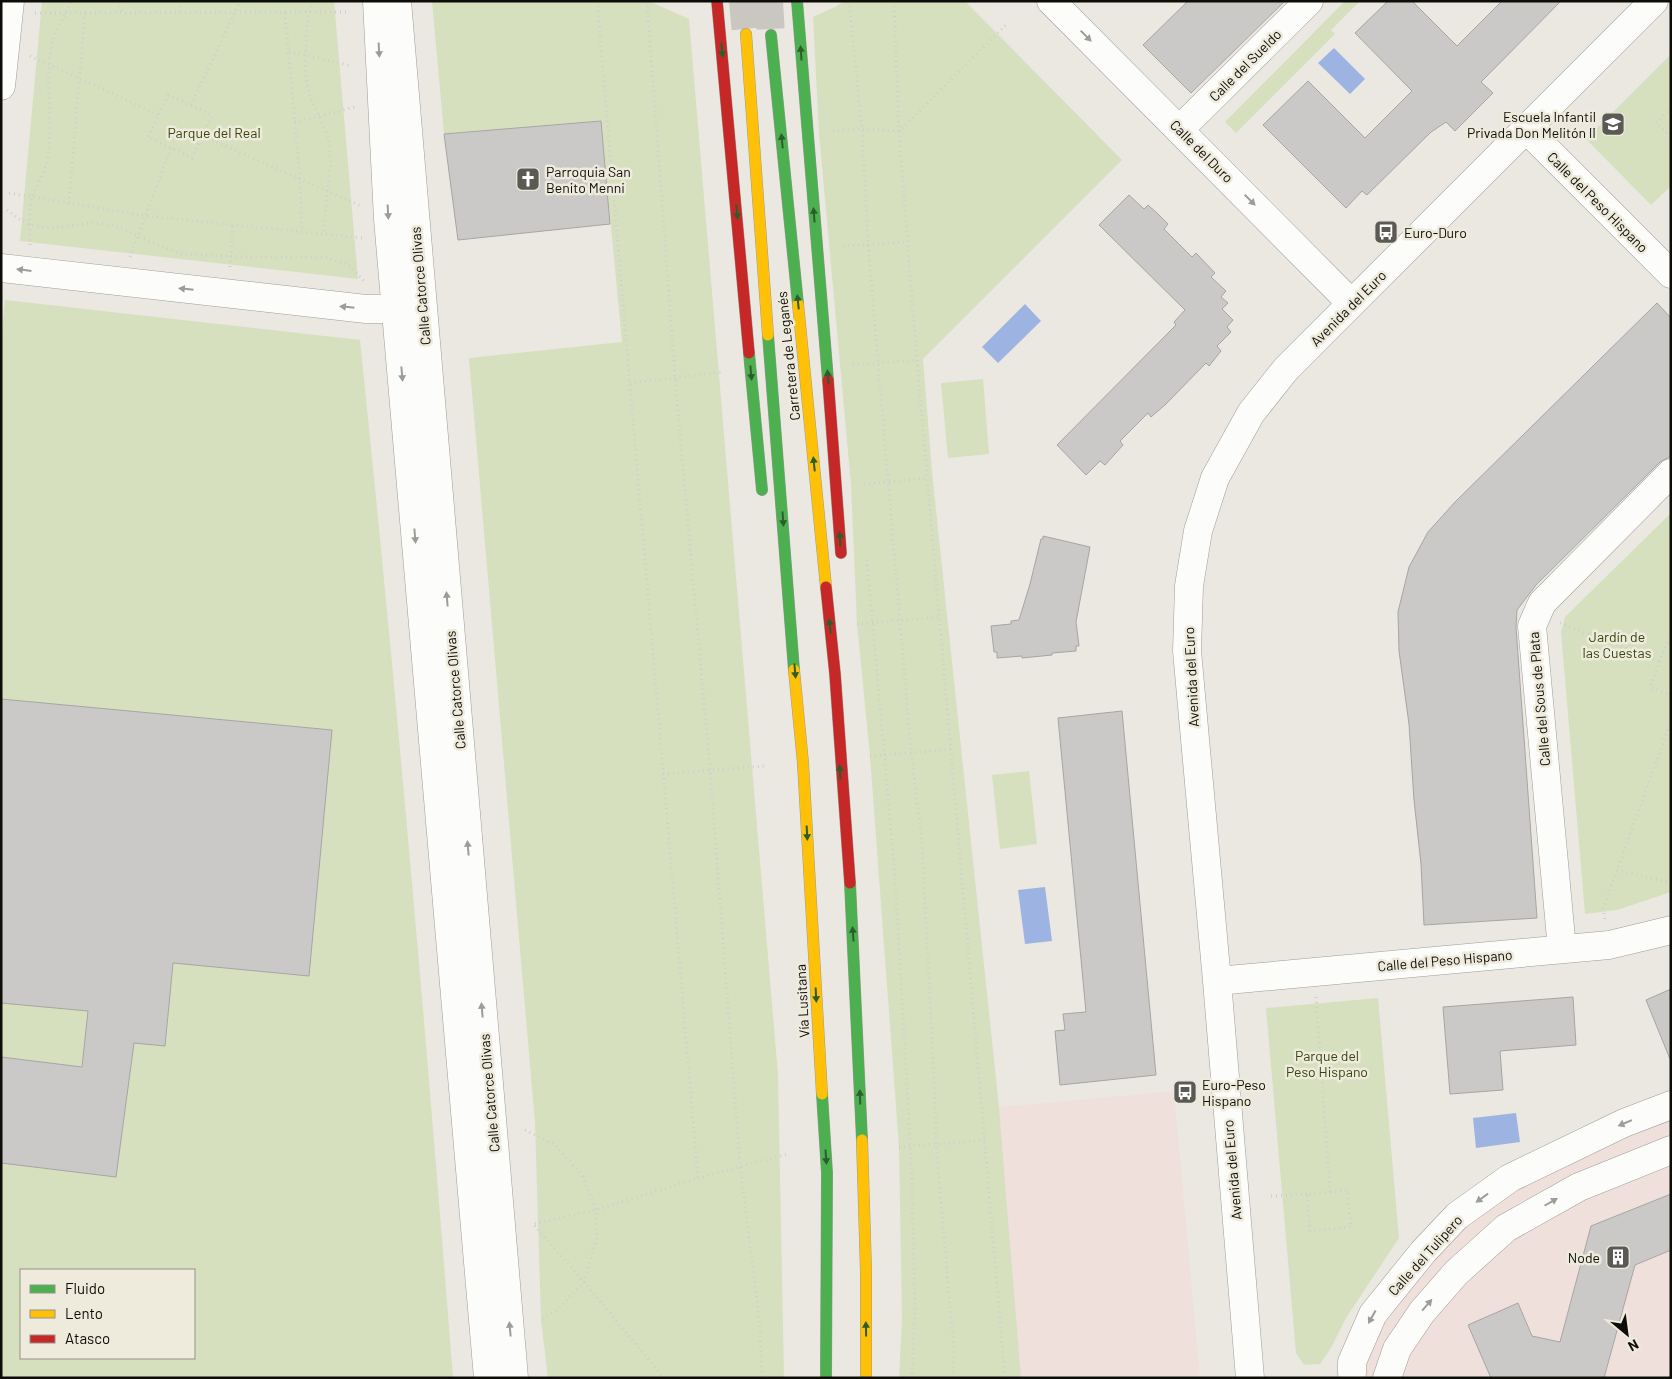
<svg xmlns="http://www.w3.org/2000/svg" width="1672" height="1379" font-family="Barlow,sans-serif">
  <rect width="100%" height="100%" fill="#eae8e1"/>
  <path fill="#f0e0dc" d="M1174,1091L1200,1378H1021L999,1107Z
    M1671,1105V1378H1331L1334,1376L1373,1314L1457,1216Z"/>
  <path fill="#d6e0bf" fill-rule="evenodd" d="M42,1H334L358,279L20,241Z
    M432,1H649L689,19L778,1075L784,1378H548L541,1320L535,1123L469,358L622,342L601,122L444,134Z
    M844,1H965L1122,160L923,359L932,472L999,1107L1021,1378H899L902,1319L899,1147L870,756L857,624L851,485L819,133L813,17L837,6Z
    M1345,1H1360L1331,30L1335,34L1236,133L1225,122Z
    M1671,54V186L1651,205L1586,139Z
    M5,300L360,340C396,686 426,1031 453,1378H1V342ZM21,1270H194V1358H21Z
    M983,379L989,454L948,458L941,383Z
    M1671,513V892L1617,910L1585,914L1561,632L1565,617Z
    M1029,771L1037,844L1000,849L992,775Z
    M1378,998L1399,1238L1346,1318L1331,1348L1320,1364L1304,1365L1296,1353L1266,1008Z"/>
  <path fill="#9db4e3" d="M1334,48L1365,79L1350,94L1318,63Z
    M1025,304L1041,321L998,363L982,347Z
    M1045,887L1052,941L1025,944L1018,890Z
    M1516,1113L1520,1142L1476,1148L1473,1118Z"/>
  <path fill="#cbc9c8" stroke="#a7a5a4" d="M1188,1H1285L1191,93L1143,45Z
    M1388,1H1412L1457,46L1502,1H1561L1481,82L1493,93L1455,131L1446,122L1431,132L1367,195L1362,191L1346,208L1263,125L1308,81L1365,138L1412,91L1355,33Z
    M601,121L610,224L458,240L444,134Z
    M1129,195L1144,209L1148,205L1158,214L1168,224L1164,229L1192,257L1196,253L1215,273L1211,277L1226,291L1221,297L1228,303L1222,309L1233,320L1227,327L1231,332L1217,346L1221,351L1209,366L1206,363L1166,404L1151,417L1148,413L1120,441L1123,445L1105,465L1100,461L1086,475L1057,445L1176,325L1174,322L1185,310L1099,225Z
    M1657,303L1671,318V456L1660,462L1536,585L1517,610L1516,627L1537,918L1424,925L1421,864L1414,800L1409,724L1399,651L1398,612L1409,567L1428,532L1455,502Z
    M1043,536L1090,547L1076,622L1079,646H1076V651L1052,653V655L1022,658V656L997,658V652H994L991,626L1011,624V621L1019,620L1030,584L1041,539H1043Z
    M1,699L332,730L309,976L173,963L165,1046L134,1043L116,1177L1,1163V1057L82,1067L88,1011L1,1003Z
    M1122,711L1156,1075L1060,1085L1055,1031L1065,1030L1063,1014L1086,1012L1058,718Z
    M1671,989V1059H1670L1646,1000Z
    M1573,997L1576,1045L1500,1051L1503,1090L1450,1094L1443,1007Z
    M1671,1194V1250L1635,1265L1604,1378H1491L1468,1325L1518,1303L1532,1336L1560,1342L1591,1226Z"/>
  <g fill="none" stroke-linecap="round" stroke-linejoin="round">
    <path stroke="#c9c7c0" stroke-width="28" stroke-dasharray="28 14" stroke-linecap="butt" d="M743,1L746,34
      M769,1L771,35"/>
    <g stroke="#9d9c97" stroke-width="29">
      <path id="street" d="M377,1L388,219L488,1378
        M397,1L514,1378
        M1051,1L1351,303
        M1,86L10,1
        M1180,129L1309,1
        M1526,129L1671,274
        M1,268L366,309H396
        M1562,949L1532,626L1542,603L1671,473
        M1217,981L1609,945L1671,930
        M1352,1373V1362L1373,1314L1423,1252L1457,1216L1510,1178L1624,1123L1671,1105
        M1250,1378L1217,981L1187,651L1189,586L1198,531L1215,478L1251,413L1286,369L1654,1
        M1387,1378L1397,1349L1422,1312L1456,1273L1506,1228L1579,1187L1671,1150"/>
    </g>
    <g stroke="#9d9c97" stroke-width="12">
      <path id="fast" d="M797,1L828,380
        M771,35L798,304
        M768,335L794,670
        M749,353L762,490
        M850,883L862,1140
        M822,1094L827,1173L826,1378"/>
    </g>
    <g stroke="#9d9c97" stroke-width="12">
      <path id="slow" d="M746,34L768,335
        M798,304L826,587
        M794,670L803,763L822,1094
        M862,1140L866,1271V1378"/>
    </g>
    <g stroke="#9d9c97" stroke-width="12">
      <path id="jam" d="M717,1L749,353
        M828,380L841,553
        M826,587L835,674L850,883"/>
    </g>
    <path stroke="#cfcecc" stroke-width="3" stroke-dasharray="1 4" stroke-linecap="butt" d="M117,1L123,13
      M179,1L180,13
      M312,1L307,23L305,73L310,97L329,138L331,163L327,191L324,235
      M597,1L698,1178L596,1210L533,1224L584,1282L664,1378
      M647,1L675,377L710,770L740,1165L760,1326L762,1378
      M849,1L862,129L868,244L911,751L922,842L935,1100L936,1144L954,1352L952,1378
      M894,1L899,131L912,301L1005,1378
      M35,13L349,12
      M285,13L300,179L302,232
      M289,51L352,66
      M30,56L159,115
      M168,95L212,115L192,158L148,137Z
      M191,105L240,1
      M1671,108L1656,123L1671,137
      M295,122L355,107
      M833,131L862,129L899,131L1007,24
      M203,136L361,206
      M9,193L146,216L363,238
      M69,203L85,13
      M7,210L22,221L35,226L55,228L90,223L114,225L158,245L181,254L245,257H326L348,264L364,281
      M30,245C30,229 28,210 33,195C37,181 46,173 48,157C54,118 43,78 53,39C57,25 67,15 71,1
      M843,246L907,242
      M130,257L171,148
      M230,267L233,225
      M853,365L917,360
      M630,383L724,372
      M864,484L928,478
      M867,560L895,876L911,1158L915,1304L912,1378
      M1560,623L1660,661
      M857,624L940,617
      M1671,633L1650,687L1671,695
      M870,756L951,749
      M663,774L764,766
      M1617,870L1671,883
      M1605,919L1603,909L1671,721
      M1316,997L1330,1192L1307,1194L1310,1231L1351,1227L1347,1190L1330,1192
      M525,1130L555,1145L582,1175L596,1210L597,1237L584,1282L558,1309L541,1320
      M899,1147L985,1140
      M698,1178L788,1154
      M1271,1196L1307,1194"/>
    <use href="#street" stroke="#fcfcfa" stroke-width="28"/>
    <use href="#fast" stroke="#4caf50" stroke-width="11"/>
    <use href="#slow" stroke="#ffc107" stroke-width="11"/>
    <use href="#jam" stroke="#c62828" stroke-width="11"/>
  </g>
  <defs><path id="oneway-solid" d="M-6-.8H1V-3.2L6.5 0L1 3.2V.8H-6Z" transform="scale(1.25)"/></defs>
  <g fill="#9c9c99">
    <use href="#oneway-solid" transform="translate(1086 36) rotate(45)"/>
    <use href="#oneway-solid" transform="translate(379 50) rotate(87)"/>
    <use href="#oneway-solid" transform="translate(1250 200) rotate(45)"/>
    <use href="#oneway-solid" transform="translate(388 212) rotate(87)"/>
    <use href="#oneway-solid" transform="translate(24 270) rotate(-173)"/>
    <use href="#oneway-solid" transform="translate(186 289) rotate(-174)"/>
    <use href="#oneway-solid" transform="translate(347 307) rotate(-174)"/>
    <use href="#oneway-solid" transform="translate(402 374) rotate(85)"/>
    <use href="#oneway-solid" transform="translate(415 536) rotate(85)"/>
    <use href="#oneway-solid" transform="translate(447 599) rotate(-95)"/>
    <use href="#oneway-solid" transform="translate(468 848) rotate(-95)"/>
    <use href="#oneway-solid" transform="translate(482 1010) rotate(-95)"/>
    <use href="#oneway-solid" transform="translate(1625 1123) rotate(157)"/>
    <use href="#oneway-solid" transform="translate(1482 1198) rotate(144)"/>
    <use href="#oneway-solid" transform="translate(1551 1202) rotate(-30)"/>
    <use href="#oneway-solid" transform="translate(1427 1305) rotate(-49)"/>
    <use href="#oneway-solid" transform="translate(1372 1317) rotate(119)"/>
    <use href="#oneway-solid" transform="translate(510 1329) rotate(-95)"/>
  </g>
  <g fill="#2c5e2c">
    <use href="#oneway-solid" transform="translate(722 50) rotate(85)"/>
    <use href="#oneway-solid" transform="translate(801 53) rotate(-94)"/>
    <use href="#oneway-solid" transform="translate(782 141) rotate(-96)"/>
    <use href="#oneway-solid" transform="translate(737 212) rotate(85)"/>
    <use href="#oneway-solid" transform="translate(814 215) rotate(-94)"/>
    <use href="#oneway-solid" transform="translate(798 302) rotate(-96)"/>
    <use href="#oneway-solid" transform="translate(751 373) rotate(85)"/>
    <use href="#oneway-solid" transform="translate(828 377) rotate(-95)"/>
    <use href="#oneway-solid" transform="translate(814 464) rotate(-96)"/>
    <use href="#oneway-solid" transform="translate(783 519) rotate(86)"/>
    <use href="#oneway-solid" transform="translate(840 539) rotate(-93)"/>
    <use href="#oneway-solid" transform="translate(830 626) rotate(-96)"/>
    <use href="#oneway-solid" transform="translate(795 671) rotate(85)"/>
    <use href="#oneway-solid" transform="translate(840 772) rotate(-94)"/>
    <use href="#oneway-solid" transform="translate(807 833) rotate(87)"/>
    <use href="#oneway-solid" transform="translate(853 934) rotate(-94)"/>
    <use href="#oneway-solid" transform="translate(816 995) rotate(87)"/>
    <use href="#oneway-solid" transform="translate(860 1097) rotate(-92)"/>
    <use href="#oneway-solid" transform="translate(826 1157) rotate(86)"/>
    <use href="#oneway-solid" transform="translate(866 1329) rotate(-91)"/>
  </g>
  <defs>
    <g id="school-square" transform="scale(1.25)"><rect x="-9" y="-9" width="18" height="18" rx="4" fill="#5a5953" stroke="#eeebdd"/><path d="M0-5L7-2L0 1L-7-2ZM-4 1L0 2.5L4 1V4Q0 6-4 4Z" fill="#fff"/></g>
    <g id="church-square" transform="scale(1.25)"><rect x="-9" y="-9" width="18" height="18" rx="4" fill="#5a5953" stroke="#eeebdd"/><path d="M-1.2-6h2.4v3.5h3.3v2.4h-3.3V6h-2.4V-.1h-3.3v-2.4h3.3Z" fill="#fff"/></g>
    <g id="bus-square" transform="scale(1.25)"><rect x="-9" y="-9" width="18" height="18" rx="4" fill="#5a5953" stroke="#eeebdd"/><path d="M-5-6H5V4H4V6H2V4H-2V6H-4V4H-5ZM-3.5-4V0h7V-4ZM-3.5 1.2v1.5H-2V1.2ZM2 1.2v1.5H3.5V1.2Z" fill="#fff"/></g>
    <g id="building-square" transform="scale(1.25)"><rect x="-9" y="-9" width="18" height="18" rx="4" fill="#5a5953" stroke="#eeebdd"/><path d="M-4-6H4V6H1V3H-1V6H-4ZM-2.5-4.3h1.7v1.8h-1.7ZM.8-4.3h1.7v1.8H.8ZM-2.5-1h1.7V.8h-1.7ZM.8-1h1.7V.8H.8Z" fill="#fff"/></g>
  </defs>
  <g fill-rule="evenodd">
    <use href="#school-square" x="1613" y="124"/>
    <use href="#church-square" x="528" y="179"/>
    <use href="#bus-square" x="1386" y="232"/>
    <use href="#bus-square" x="1185" y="1092"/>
    <use href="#building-square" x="1618" y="1257"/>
  </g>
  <g text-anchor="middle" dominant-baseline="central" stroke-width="5" stroke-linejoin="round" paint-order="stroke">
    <g font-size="14" fill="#0d0c07" stroke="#eeebdd">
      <text transform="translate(1245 65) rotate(-45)">Calle del Sueldo</text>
      <text transform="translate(1202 151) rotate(45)">Calle del Duro</text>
      <text transform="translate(1598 202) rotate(45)">Calle del Peso Hispano</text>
      <text transform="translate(420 286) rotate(-95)">Calle Catorce Olivas</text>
      <text transform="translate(1348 308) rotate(-45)">Avenida del Euro</text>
      <text transform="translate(788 356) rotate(-96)">Carretera de Leganés</text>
      <text transform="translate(1191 677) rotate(-93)">Avenida del Euro</text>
      <text transform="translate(455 690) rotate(-95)">Calle Catorce Olivas</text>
      <text transform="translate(1539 699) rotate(-95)">Calle del Sous de Plata</text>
      <text transform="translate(1445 960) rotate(-5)">Calle del Peso Hispano</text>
      <text transform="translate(802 1001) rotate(-93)">Vía Lusitana</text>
      <text transform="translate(489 1093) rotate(-95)">Calle Catorce Olivas</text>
      <text transform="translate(1232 1170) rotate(-95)">Avenida del Euro</text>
      <text transform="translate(1425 1255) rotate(-48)">Calle del Tulipero</text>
    </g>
    <g font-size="14" fill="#0d0c07" stroke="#eeebdd" text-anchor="start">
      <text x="1596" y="116" text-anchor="end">Escuela Infantil<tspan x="1596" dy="16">Privada Don Melitón II</tspan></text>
      <text x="546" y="171">Parroquia San<tspan x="546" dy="16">Benito Menni</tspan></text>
      <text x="1404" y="232">Euro-Duro</text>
      <text x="1202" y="1084">Euro-Peso<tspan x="1202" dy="16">Hispano</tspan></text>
      <text x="1600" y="1257" text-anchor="end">Node</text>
    </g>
    <g font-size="14" fill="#36460a" stroke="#eeebdd">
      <text x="214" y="132">Parque del Real</text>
      <text x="1617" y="636">Jardín de<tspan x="1617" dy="16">las Cuestas</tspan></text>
      <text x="1327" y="1055">Parque del<tspan x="1327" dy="16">Peso Hispano</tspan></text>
    </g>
  </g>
  <rect width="1672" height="1379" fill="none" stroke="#0d0c07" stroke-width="5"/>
  <rect x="20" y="1269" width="175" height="90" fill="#eeebdd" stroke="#949287"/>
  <rect x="30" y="1285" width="25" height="8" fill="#4caf50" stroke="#949287"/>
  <text x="65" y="1294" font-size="15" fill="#0d0c07">Fluido</text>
  <rect x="30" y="1310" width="25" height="8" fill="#ffc107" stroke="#949287"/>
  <text x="65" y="1319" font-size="15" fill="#0d0c07">Lento</text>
  <rect x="30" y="1335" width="25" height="8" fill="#c62828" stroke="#949287"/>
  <text x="65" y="1344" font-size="15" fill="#0d0c07">Atasco</text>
  <g transform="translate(1627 1334) rotate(151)" stroke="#eeebdd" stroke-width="4" paint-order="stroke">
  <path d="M0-4L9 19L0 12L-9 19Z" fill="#0d0c07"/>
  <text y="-8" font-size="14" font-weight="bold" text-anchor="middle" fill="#0d0c07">N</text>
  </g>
</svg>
